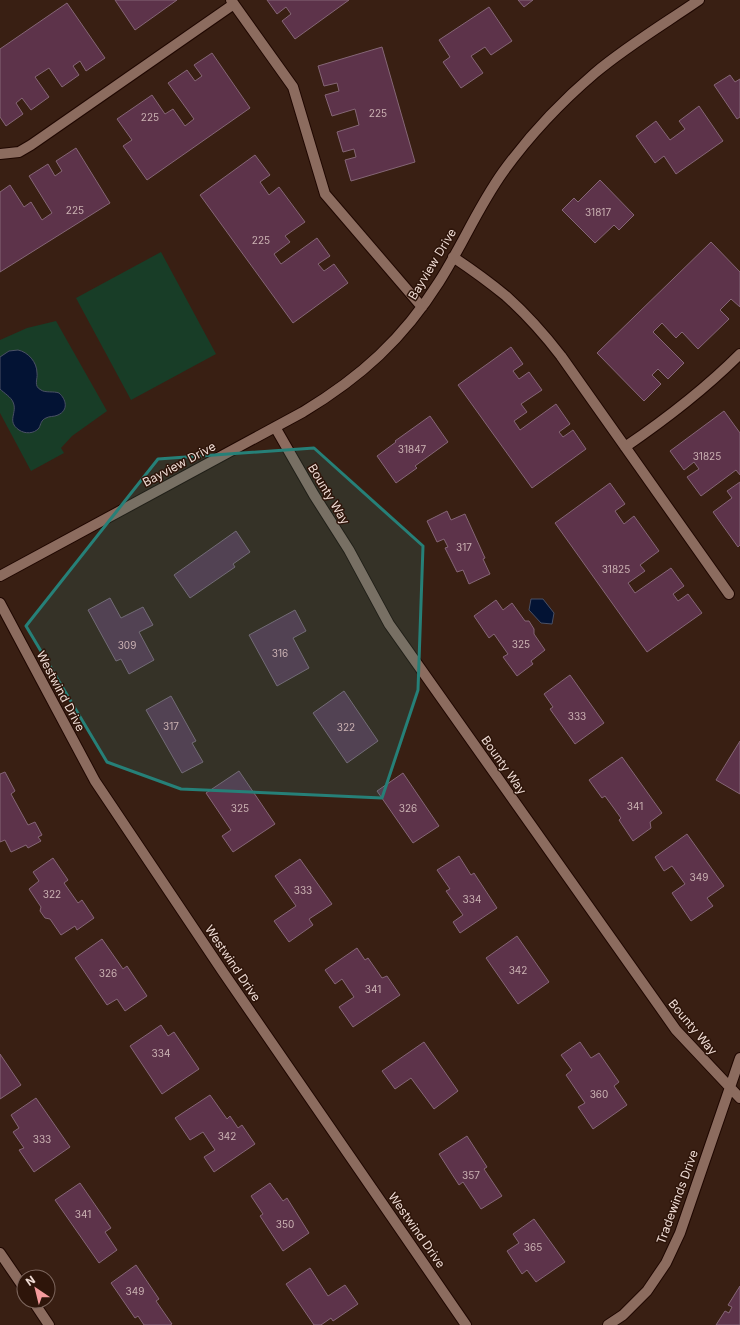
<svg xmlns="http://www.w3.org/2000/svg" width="740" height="1325" font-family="Inter,sans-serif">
  <rect width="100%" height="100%" fill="#391f13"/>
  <path fill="#183d27" d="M161,252L216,354L131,400L76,298Z
    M56,321L107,411L72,436L61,448L64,453L31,471L0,413V340L27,328Z"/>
  <path fill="#031334" stroke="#4a5065" d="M18,350C28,352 37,362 37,373C38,379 33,386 41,390C45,393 54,391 59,393C66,399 69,410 58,415C54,417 49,416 46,418C41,420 41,424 39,428C34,434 25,434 19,430C6,421 18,413 13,402C11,397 4,393 0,389V357L9,351Z
    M531,599H543L554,613L552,624L541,623L529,610Z"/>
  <path fill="#5d334a" stroke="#856676" d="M115,0H177L135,30Z
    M267,0H349L295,39L282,21L291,14L286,7L277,14Z
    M518,0H533L524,7Z
    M67,3L105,58L86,71L80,61L73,66L79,75L62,87L49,68L35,77L49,97L31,110L22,98L16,103L23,114L6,126L0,117V49Z
    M489,7L512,41L491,55L485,47L471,56L483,73L461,88L443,62L450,57L439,40Z
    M382,47L415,162L351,181L345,160L356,157L354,149L343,152L337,132L359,125L355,109L332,116L325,95L339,91L337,83L324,86L318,66Z
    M212,53L250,108L147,180L123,146L132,140L117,119L152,95L165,114L173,109L185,126L194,119L168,83L187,70L195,81L202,76L194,65Z
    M730,75L735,82L740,79V117L737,119L714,85Z
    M699,106L723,141L676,174L664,156L655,163L636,136L656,121L670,140L685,129L679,121Z
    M76,148L110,203L0,272V192L10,185L24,207L31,202L42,220L52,213L29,176L48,164L55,176L62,171L56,161Z
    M255,155L270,175L260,182L269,195L279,187L305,222L285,236L290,242L274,254L281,264L317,238L330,256L318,264L324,271L334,264L348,283L293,323L200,195Z
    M600,180L634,215L619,230L614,225L595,243L562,210L574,198L578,202Z
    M711,242L740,272V307L731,299L720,310L729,319L698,349L682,332L676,338L662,323L653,332L684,363L668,379L658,369L652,375L661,384L644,401L597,353Z
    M511,347L523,364L513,371L519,379L529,372L542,390L521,404L527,412L514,421L520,430L556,404L570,424L559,432L563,437L573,430L586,449L532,488L458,385Z
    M724,411L740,433V475L736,470L701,496L687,477L699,469L694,462L684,470L670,451Z
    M430,416L448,442L415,466L417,468L396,483L377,456L396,442L395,441Z
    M740,482V545L738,547L713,512L732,498L727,491Z
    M610,483L625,504L615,511L624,524L634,516L659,551L640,565L645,571L628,583L635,593L671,568L684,586L673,594L678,601L688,594L702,613L647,652L555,523Z
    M447,511L451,520L465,514L485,558L483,559L490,574L469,584L463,570L457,572L445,548L448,547L444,539L437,542L427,521Z
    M236,531L250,552L233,564L235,567L190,598L174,575Z
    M110,598L121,618L143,607L153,625L139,632L154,660L129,674L121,659L116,661L88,610Z
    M496,600L503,610L512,603L525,621H529L534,629V634L545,650L531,661L533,664L517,676L503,657L508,654L494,634L489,638L474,616Z
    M295,610L306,631L293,638L309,668L277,686L249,635Z
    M570,675L604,723L575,744L550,709L553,707L544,694Z
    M344,691L378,741L347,763L313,713Z
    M171,696L196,741L192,743L203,762L182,773L146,710Z
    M740,741V794L716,780Z
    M622,757L662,813L650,822L651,828L633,841L619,820L621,818L605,796L602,798L589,780Z
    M239,771L275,824L233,852L222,836L231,830L206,793Z
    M5,772L15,791L11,794L28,825L35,822L42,835L38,837L41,841L28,848L26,845L11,852L5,840L0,842V774Z
    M403,773L439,826L413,843L377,791Z
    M687,834L724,886L707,898L713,906L691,921L672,893L685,884L672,866L664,871L655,857Z
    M459,856L471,875L474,873L497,908L460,933L453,922L463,915L446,891L450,889L437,870Z
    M53,858L68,880L64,883L78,903L82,900L94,918L77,930L75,926L61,935L50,919L45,918L40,911L41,907L29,889L39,881L33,872Z
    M300,859L332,904L309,919L313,925L289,942L274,921L296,906L275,876Z
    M517,936L549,982L518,1004L486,958Z
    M102,939L123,969L127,966L147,996L125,1011L117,999L107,1005L75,958Z
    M357,948L365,960L368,958L382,978L387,976L400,995L353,1027L339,1007L354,997L342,979L335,984L325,970Z
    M161,1025L168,1036L174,1032L199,1069L162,1094L130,1046Z
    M424,1042L458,1091L434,1109L411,1078L395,1089L382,1071Z
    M580,1042L591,1058L599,1053L619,1082L614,1086L627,1105L593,1129L578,1107L585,1103L566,1075L572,1070L561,1055Z
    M0,1054L21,1085L0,1099Z
    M210,1095L227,1119L230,1116L238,1128L242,1125L255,1144L214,1172L204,1157L215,1150L203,1132L190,1140L175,1118Z
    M36,1098L70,1147L34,1172L19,1150L24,1148L13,1132L19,1128L11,1115Z
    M467,1136L487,1167L484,1169L502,1196L481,1209L463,1182L459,1185L439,1154Z
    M80,1183L111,1228L105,1232L117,1250L99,1263L55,1200Z
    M270,1183L283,1201L287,1198L309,1233L283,1251L260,1216L263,1214L251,1196Z
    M534,1219L565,1262L536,1282L527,1270L522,1274L507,1251L519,1243L513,1234Z
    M136,1265L159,1299L156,1301L172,1324L170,1325H144L138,1316L135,1318L111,1283Z
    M310,1268L328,1296L345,1285L358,1304L333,1321L331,1318L321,1325H314L286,1284Z
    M740,1286V1325H716L725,1311L729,1313L732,1307L728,1305Z"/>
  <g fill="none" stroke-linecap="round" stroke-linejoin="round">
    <g stroke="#1f0701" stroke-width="12">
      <path id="street" d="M231,0L293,87L325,194L422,307
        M0,154L19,152L31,145L234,4
        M453,257C471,269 489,282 506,296C526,314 544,334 561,356L729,594
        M275,427L314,495L349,550L389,624L676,1030L740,1098
        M625,447C666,419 705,389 740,354
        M0,576L303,412C361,377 403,339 439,282C462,246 478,207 503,172C529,136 561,102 595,73C627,46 664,24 699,0
        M0,603L95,781L223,972L466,1325
        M0,1253L24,1288
        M33,1301L49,1325
        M608,1325L623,1315L647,1291L666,1263L680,1233L740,1058"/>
    </g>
    <use href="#street" stroke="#8c6c5f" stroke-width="10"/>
  </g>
  <path fill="#268078" fill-opacity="0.2" stroke="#268078" stroke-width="3" stroke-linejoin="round" d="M314,448L423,546L418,690L382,798L181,789L107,762L26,626L158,459Z"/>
  <g text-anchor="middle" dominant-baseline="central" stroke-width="3" stroke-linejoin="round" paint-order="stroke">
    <g font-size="10" fill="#cbb2b3">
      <text x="378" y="113">225</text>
      <text x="150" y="117">225</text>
      <text x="75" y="210">225</text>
      <text x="598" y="212">31817</text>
      <text x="261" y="240">225</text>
      <text x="412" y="449">31847</text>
      <text x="707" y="456">31825</text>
      <text x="464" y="547">317</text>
      <text x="616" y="569">31825</text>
      <text x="521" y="644">325</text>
      <text x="127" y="645">309</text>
      <text x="280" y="653">316</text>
      <text x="577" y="716">333</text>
      <text x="171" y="726">317</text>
      <text x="346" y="727">322</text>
      <text x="635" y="806">341</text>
      <text x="240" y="808">325</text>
      <text x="408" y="808">326</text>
      <text x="699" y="877">349</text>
      <text x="303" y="890">333</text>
      <text x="52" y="894">322</text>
      <text x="472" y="899">334</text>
      <text x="518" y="970">342</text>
      <text x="108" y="973">326</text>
      <text x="373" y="989">341</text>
      <text x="161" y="1053">334</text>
      <text x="599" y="1094">360</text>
      <text x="227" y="1136">342</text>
      <text x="42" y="1139">333</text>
      <text x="471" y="1175">357</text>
      <text x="83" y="1214">341</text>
      <text x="285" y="1224">350</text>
      <text x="533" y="1247">365</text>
      <text x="135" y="1291">349</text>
    </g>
    <g font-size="12" fill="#f0ddd6" stroke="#2e150a">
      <text transform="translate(432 264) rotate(-59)">Bayview Drive</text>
      <text transform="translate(179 464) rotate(-28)">Bayview Drive</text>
      <text transform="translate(329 494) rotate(59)">Bounty Way</text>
      <text transform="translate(61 691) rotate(62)">Westwind Drive</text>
      <text transform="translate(504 765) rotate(55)">Bounty Way</text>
      <text transform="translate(233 963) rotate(56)">Westwind Drive</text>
      <text transform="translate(693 1027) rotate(50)">Bounty Way</text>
      <text transform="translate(677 1197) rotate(-70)">Tradewinds Drive</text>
      <text transform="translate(417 1230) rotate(55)">Westwind Drive</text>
    </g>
  </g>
  <g transform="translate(36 1289) rotate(325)"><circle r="19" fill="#2e150a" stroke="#7c655c"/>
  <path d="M0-3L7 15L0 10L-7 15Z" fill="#f59b9d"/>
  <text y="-6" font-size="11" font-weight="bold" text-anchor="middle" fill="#f0ddd6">N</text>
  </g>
</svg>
